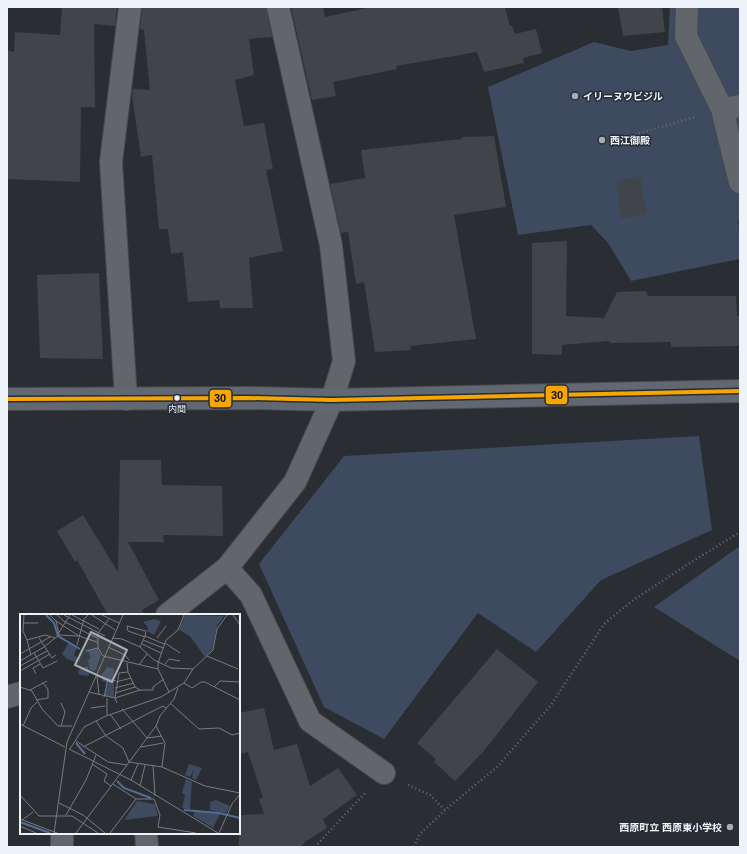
<svg xmlns="http://www.w3.org/2000/svg" width="747" height="854" font-family="Helvetica,'Noto Sans JP',sans-serif">
  <rect width="100%" height="100%" fill="#2a2d32"/>
  <path fill="#3d4a5f" d="M670,7H740V220L738,221L740,232V259L631,281L608,243L591,225L518,235L488,87L594,42L631,51L668,45Z
    M699,436L712,530L601,580L536,652L478,613L384,739L324,707L259,564L344,456Z
    M740,546V661L654,607Z"/>
  <path fill="#414448" d="M62,7H117L115,26L94,24L95,107H81L80,182L7,179V50L14,52L15,32L60,35Z
    M142,7H266L272,37L249,39L254,75L235,80L244,126L264,123L273,169L266,170L283,251L249,258L253,308H220L219,300L188,302L183,252L171,254L168,229H159L152,155L141,157L132,96L133,89L150,90L144,30L140,29Z
    M291,7H323L325,17L372,7H505L510,26H512L515,34L536,29L542,53L523,58L524,63L484,72L477,52L396,66L397,69L333,82L336,96L312,100Z
    M618,7H662L665,32L623,36Z
    M494,136L506,207L454,215L476,339L410,346L411,350L375,352L364,282L356,284L348,232L341,233L330,184L365,178L361,150L462,139V137Z
    M640,176L646,214L621,218L617,182Z
    M567,241L566,316L604,318L617,292L646,291L648,296H736L737,316H740V346L671,347V342L610,343L609,341L562,345V355L532,354V243Z
    M99,273L103,359L40,358L37,275Z
    M120,460H161L162,485L222,486L223,536L163,535L164,542H128L159,600L142,610L145,615H108L77,560L75,562L57,531L83,515L118,572Z
    M497,649L538,682L483,752L455,781L434,762L436,759L417,743Z
    M264,708L274,750L297,744L310,786L338,768L357,795L323,819L327,828L305,842L301,847H239V815L264,814L259,799L263,798L248,752L239,754V713Z"/>
  <g fill="none" stroke-linecap="round" stroke-linejoin="round">
    <g stroke="#484a4f" stroke-width="24">
      <path id="minor" d="M687,7L686,36L722,109L740,106
        M722,109L740,182
        M126,399L111,162L130,7
        M227,568L251,595L310,721L384,773
        M167,615L227,568L295,482L332,400L344,361L331,245L278,7
        M7,697L21,693
        M62,833V847
        M146,833L147,847"/>
    </g>
    <g stroke="#484a4f" stroke-width="24">
      <path id="highway" d="M7,399L249,398L332,400L740,391"/>
    </g>
    <path stroke="#696b6e" stroke-width="2.5" stroke-dasharray="1 3" stroke-linecap="butt" d="M616,140L695,117
      M408,785L430,795L445,810
      M315,847L366,792
      M414,847L419,835L445,810L497,767L551,705L604,624L632,601L682,568L740,532"/>
    <use href="#minor" stroke="#626569" stroke-width="22"/>
    <use href="#highway" stroke="#616871" stroke-width="22"/>
    <g stroke="#262c36" stroke-width="7">
      <path id="bus-1" d="M7,399L249,398L332,400L740,391"/>
    </g>
    <use href="#bus-1" stroke="#f7a600" stroke-width="4"/>
  </g>
  <g fill="#a9adb3" stroke="#262c36" stroke-width="1.5">
    <circle cx="575" cy="96" r="4"/>
    <circle cx="602" cy="140" r="4"/>
    <circle cx="730" cy="827" r="4"/>
  </g>
  <circle fill="#eef2f9" stroke="#262c36" stroke-width="1.5" cx="177" cy="398" r="3.5"/>
  <g text-anchor="middle" dominant-baseline="central" stroke-width="3" stroke-linejoin="round" paint-order="stroke">
    <g font-size="9" fill="#eef2f9" stroke="#262c36">
      <text x="177" y="409">内間</text>
    </g>
    <g font-size="10" font-weight="bold" fill="#eef2f9" stroke="#262c36" text-anchor="start">
      <text x="583" y="96">イリーヌウビジル</text>
      <text x="610" y="140">西江御殿</text>
      <text x="722" y="827" text-anchor="end">西原町立 西原東小学校</text>
    </g>
  </g>
  <g transform="translate(20 614)">
    <rect width="220" height="220" fill="#2a2d32"/>
    <path d="M165,1L204,2L197,12L192,36L185,43L170,22L159,16ZM134,5L141,7L134,21L127,17L128,13L123,8ZM49,28L57,34L54,41L58,44L57,49L47,45L42,40ZM78,35L81,41L75,57L70,56L68,46L71,44L68,37ZM68,52L69,62L59,61L58,56ZM87,53L94,55V83L84,82L88,69L82,67L81,62ZM169,150L182,154L176,166L172,164L174,155L170,163L165,161ZM166,165L172,168L170,196L162,194L165,181L162,179ZM196,186L210,192L206,199L190,196V188ZM117,187L135,190L138,202L104,206ZM175,197L187,198L200,200L193,214L173,202Z" fill="#3d4a5f"/>
    <path fill="none" stroke="#546d92" stroke-width="2" d="M26,1L34,9L38,22L60,35M56,129L65,140M97,167L104,174L131,184M164,196L199,199L220,204M0,208L30,219"/>
    <path fill="none" stroke="#787c82" stroke-width="1" d="M4,1L3,17L7,26L25,21L35,24M30,1L36,7L39,21M37,1L45,8L77,24M44,1L85,22M52,1L79,15M72,1L95,16M82,1L99,9M213,1L220,11M89,5L78,19V34L83,42L138,55M36,7L59,22L77,28M3,9H18M38,20L50,1M39,21L58,22M125,23L108,17L107,12L126,17L125,22M19,24L32,44L36,41M92,24L102,25L120,33L134,46L151,54L173,55M137,24L146,12M7,26L11,41M123,26L143,34M145,29L160,39M122,30L141,39M57,31L64,5L68,1M88,33L105,41L109,46M120,33L125,22L144,30M66,37L78,34M14,39L23,54L37,47M0,40L30,23M187,42L218,55M0,47L24,33L39,21M145,50L149,45L160,47M119,51L127,40M0,52L27,37M0,57L30,40M108,58L115,73L120,76M16,60L13,54L20,50M96,68L111,64M164,69L173,55L193,36L197,15L207,1M195,72L200,67L220,68M0,73L12,77L22,95L38,112H52M95,74L114,69M10,76L27,67M69,78L95,84L99,59L108,58L107,49M149,78L138,55V49L146,26L158,16L164,1M95,79L115,73M79,81L77,62L88,65M84,83L88,65L96,67M16,86L28,84V75L23,69M97,89L95,84L120,76H133V73L144,65M150,89L179,115L199,114L212,121L220,119M71,94L85,92M102,95L127,124M90,100L101,115M87,101V84M76,107L86,122L103,134L109,148L142,153L185,172L220,179M0,110L45,133M3,112L11,94L17,88M41,112L45,98L41,89M136,112L145,129L142,153M127,124L142,122M56,127L88,148L107,151M63,133L137,95L143,92L146,94M121,133L143,129M49,135L111,166L198,219M50,135L64,113L86,102L141,83L164,69L172,74L181,68H185L220,86M72,150L87,160L84,167L91,172M133,151L135,182M111,166L118,150M93,170L116,185H134M120,172L125,151M0,181L19,202H52L78,219M134,185L140,201L138,213L176,219M39,189L63,201L85,219M46,201L66,166L76,141M0,205L37,219M2,206L13,198M0,212L16,219M34,219L47,128L103,1M56,219L136,112L140,102L154,85L158,74M90,219L116,185M199,219L212,190L220,180"/>
    <path fill="#a9adb3" fill-opacity="0.15" stroke="#a9adb3" stroke-width="2" d="M71,18L107,36L92,68L55,51Z"/>
    <rect width="220" height="220" fill="none" stroke="#eef2f9" stroke-width="2"/>
  </g>
  <g stroke="#262c36" stroke-width="1.5">
    <rect x="545" y="385" width="23" height="20" rx="4" fill="#f7a600"/>
    <rect x="209" y="389" width="23" height="19" rx="4" fill="#f7a600"/>
  </g>
  <g font-size="11" text-anchor="middle" font-weight="bold" fill="#111">
    <text x="557" y="399">30</text>
    <text x="220" y="402">30</text>
  </g>
  <rect width="747" height="854" fill="none" stroke="#eef2f9" stroke-width="16"/>
</svg>
